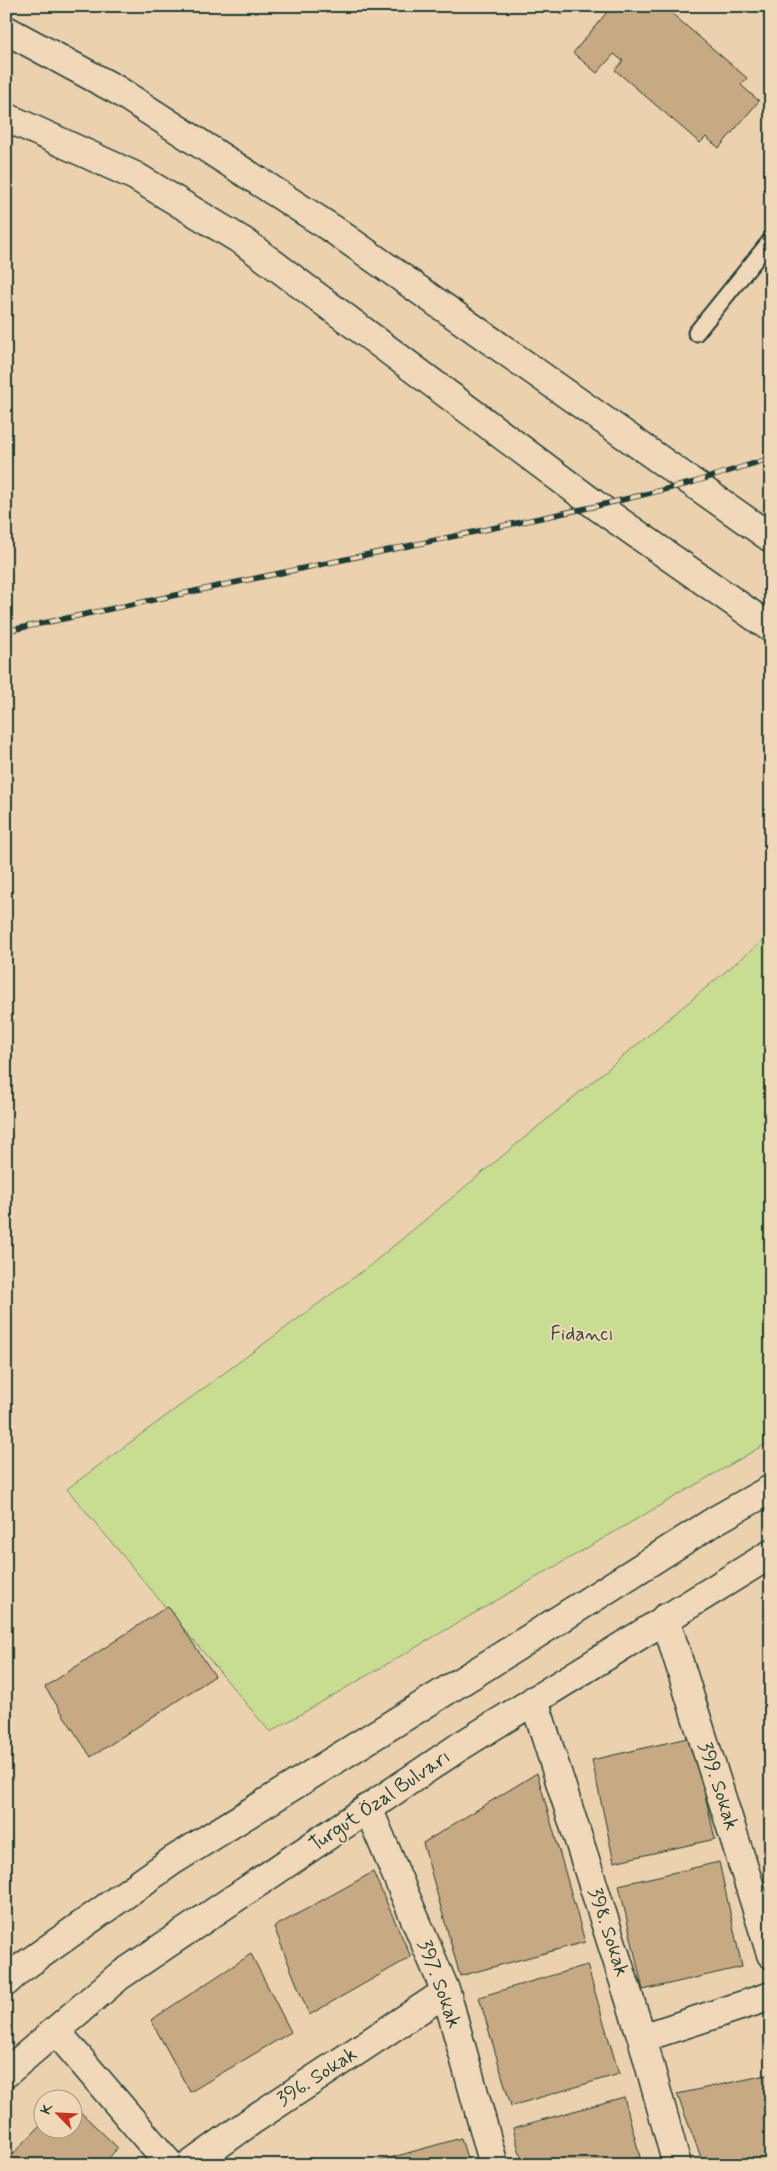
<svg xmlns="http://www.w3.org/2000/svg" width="777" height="2171" font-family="Mynerve,sans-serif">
  <rect width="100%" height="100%" fill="#ecd1af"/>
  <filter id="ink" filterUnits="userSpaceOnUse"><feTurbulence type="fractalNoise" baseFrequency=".02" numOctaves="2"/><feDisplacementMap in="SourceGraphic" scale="10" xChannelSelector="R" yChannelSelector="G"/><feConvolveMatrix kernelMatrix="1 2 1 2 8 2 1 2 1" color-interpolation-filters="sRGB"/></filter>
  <g filter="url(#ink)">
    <path fill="#c8dd92" stroke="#748d63" d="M771,934V1441L270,1732L67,1489L368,1267Z"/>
    <path fill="#c7aa83" stroke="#1f3d34" d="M552,6H569L562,15Z
      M612,6H628L630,8L632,6H663L747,78L741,85L759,101L719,148L706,137L700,143L615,70L623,61L614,54L597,73L573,53Z
      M168,1606L215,1676L91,1757L45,1687Z
      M692,1737L715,1839L614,1862L592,1760Z
      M537,1773L585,1942L460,1976L423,1843Z
      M719,1862L742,1967L643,1990L619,1885Z
      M373,1872L411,1957L309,2015L274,1927Z
      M251,1954L291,2032L190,2092L151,2020Z
      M587,1965L619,2074L511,2106L479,1997Z
      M771,2074V2165H704L677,2094Z
      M624,2097L640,2157L613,2165H523L513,2128Z
      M72,2104L118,2148L102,2165H6V2161L42,2124V2128H72Z
      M461,2138L469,2165H365Z"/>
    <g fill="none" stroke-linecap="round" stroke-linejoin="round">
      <g stroke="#1f3d34" stroke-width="19">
        <path id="lane" d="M696,333L771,240"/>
      </g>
      <g stroke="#1f3d34" stroke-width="31">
        <path id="street" d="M665,1618L771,1954
          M534,1700L642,2038L677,2165
          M368,1808L446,1992L494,2165
          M56,2031L170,2165
          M642,2038L771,1996
          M190,2165L254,2119L446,1992"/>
      </g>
      <g stroke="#1f3d34" stroke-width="31">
        <path id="secondary" d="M6,30L117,90L334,230L771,538
          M6,117L135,176L244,242L597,506L771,628
          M6,1982L20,1969L172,1861L486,1666L716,1520L771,1489
          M6,2073L118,1977L459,1747L771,1554"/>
      </g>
      <use href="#lane" stroke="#f0d8b8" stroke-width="15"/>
      <use href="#street" stroke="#f0d8b8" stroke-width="28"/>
      <use href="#secondary" stroke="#f0d8b8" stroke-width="28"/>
      <g stroke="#1f3d34" stroke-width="5.5">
        <path id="rail" d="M6,631L597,506L691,483L771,458"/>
      </g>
      <use href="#rail" stroke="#f0d8b8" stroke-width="4" stroke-dasharray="11" stroke-linecap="butt"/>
    </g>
  </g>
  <g text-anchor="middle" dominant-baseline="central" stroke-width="4" stroke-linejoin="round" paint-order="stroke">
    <g font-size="20" fill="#304d3d" stroke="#f0d8b8">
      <text x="582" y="1334">Fidancı</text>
    </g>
    <g font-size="20" fill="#1f3d34" stroke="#f0d8b8">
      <text transform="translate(718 1786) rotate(72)">399. Sokak</text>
      <text transform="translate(380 1801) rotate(-34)">Turgut Özal Bulvarı</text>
      <text transform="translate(608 1932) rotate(72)">398. Sokak</text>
      <text transform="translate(439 1984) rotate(70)">397. Sokak</text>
      <text transform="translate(317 2077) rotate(-33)">396. Sokak</text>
    </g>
  </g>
  <rect width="777" height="2171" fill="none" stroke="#f0d8b8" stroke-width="25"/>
  <rect x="12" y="12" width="752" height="2146" fill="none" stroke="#1f3d34" stroke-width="2" filter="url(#ink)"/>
  <g transform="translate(58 2114) rotate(294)"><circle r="24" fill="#f0d8b8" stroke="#9c9a83"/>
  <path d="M0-4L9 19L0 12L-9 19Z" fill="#c8321e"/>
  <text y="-8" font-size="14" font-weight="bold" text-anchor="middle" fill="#1f3d34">K</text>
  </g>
</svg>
